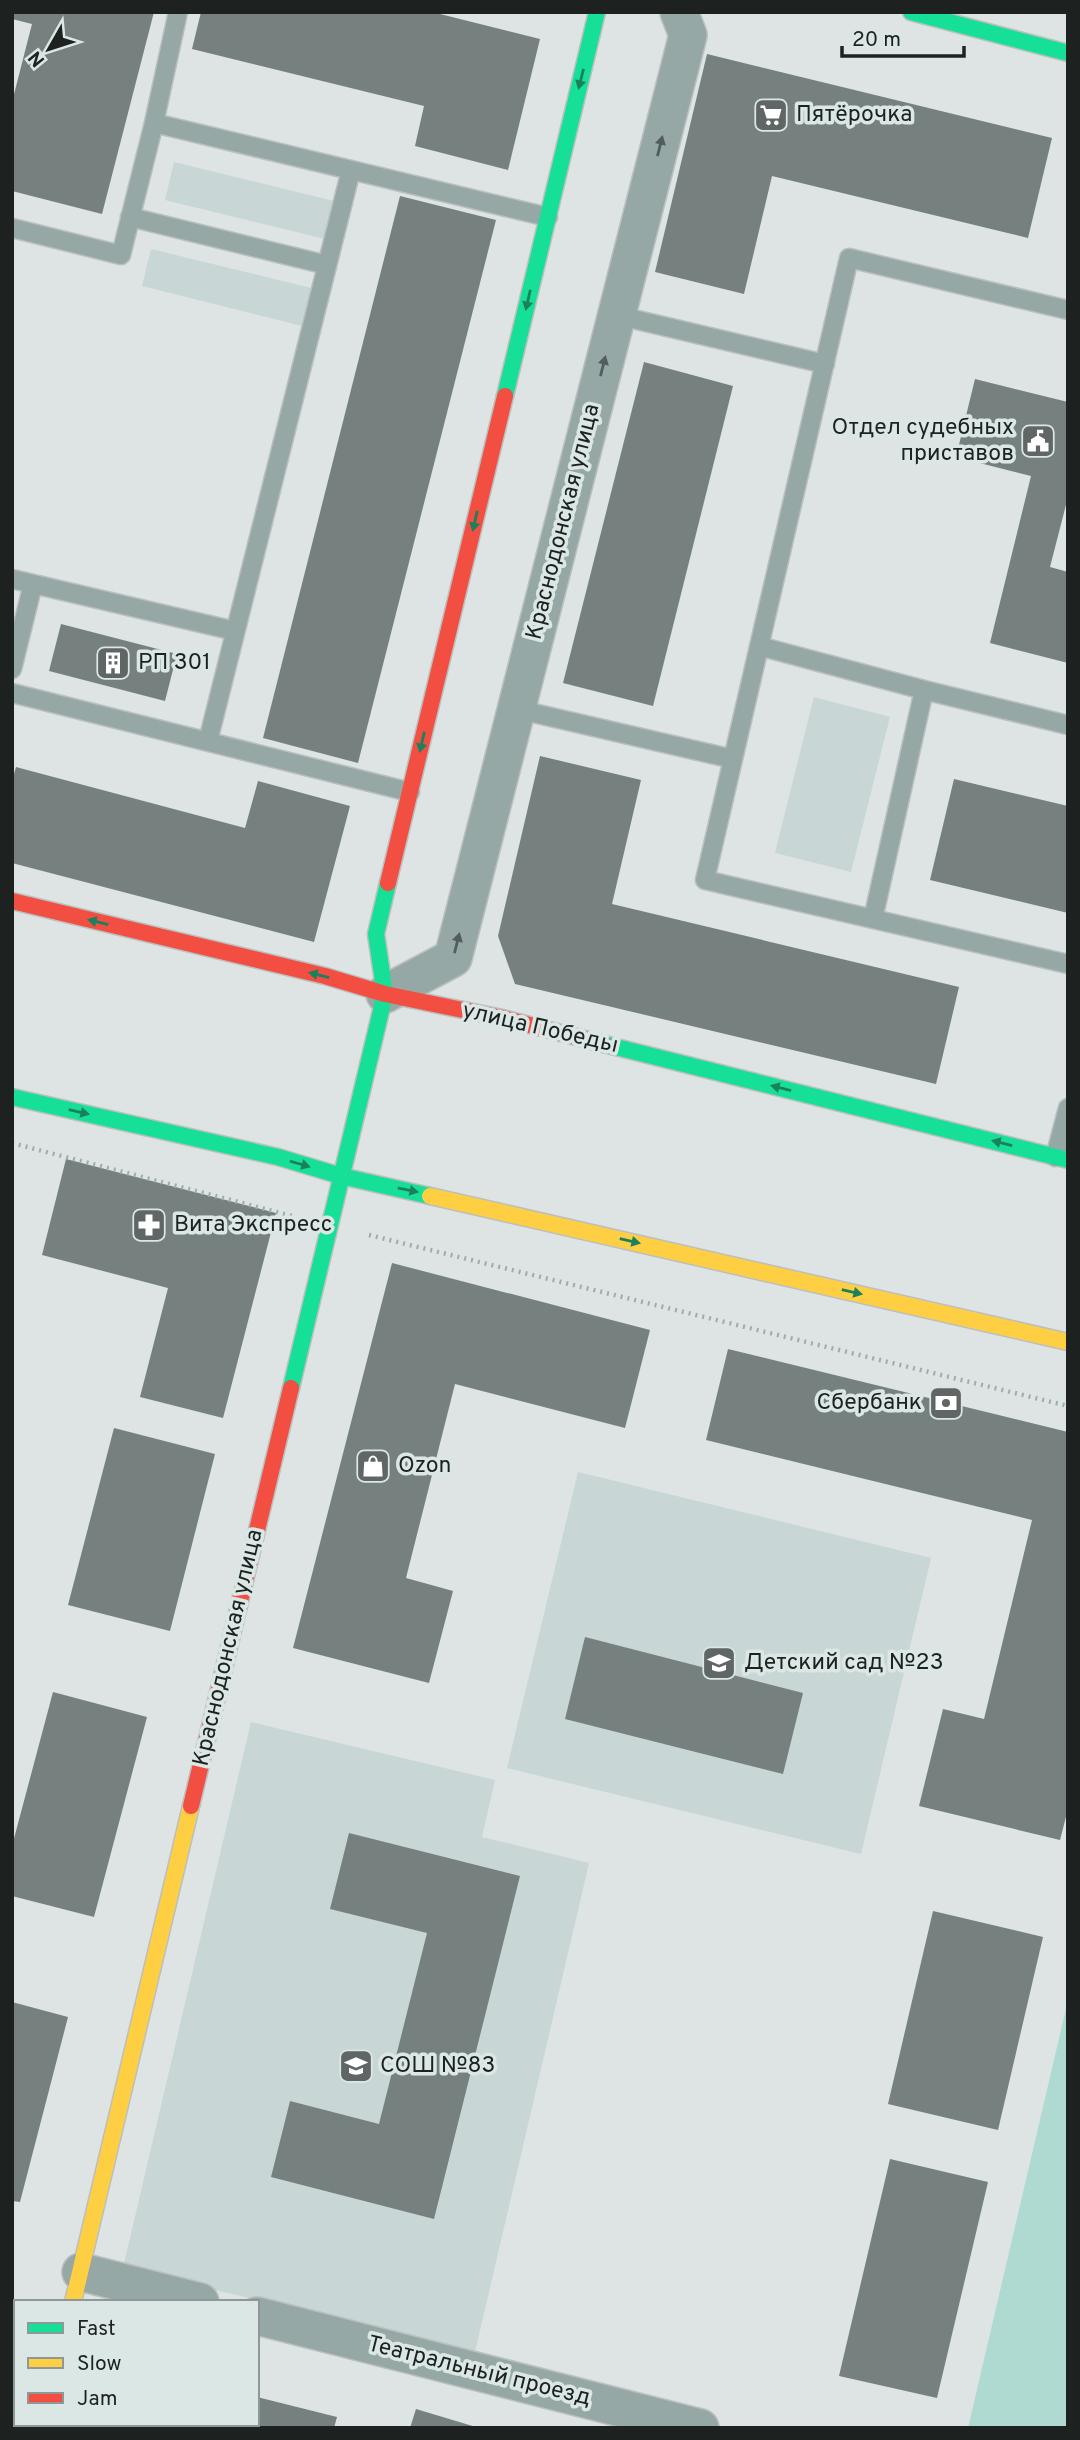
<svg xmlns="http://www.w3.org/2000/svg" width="1080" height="2440" font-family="Overpass,sans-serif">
  <rect width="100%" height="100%" fill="#dde4e3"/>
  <path fill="#c8d6d5" d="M174,162L334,201L325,239L165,200Z
    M151,249L311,288L302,326L142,286Z
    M814,697L890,717L851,872L775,853Z
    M578,1472L931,1558L861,1854L507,1768Z
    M251,1722L495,1780L482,1837L589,1863L475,2352L123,2268Z"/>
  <path fill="#aedad2" d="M1068,2000V2428H968Z"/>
  <path fill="#76807f" d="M12,12H154L102,214L12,191V102L32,24L12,19Z
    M201,12H432L540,39L508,170L415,146L424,106L192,49Z
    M707,54L1052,138L1028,238L772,176L744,294L655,272Z
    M400,196L496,220L358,763L263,738Z
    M644,362L733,386L653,706L563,683Z
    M975,379L1068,402V497L1050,567L1068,572V663L990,643L1031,476L956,457Z
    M61,624L177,654L165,701L49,671Z
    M540,756L641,780L612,904L959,987L936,1084L515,984L498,936Z
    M16,767L245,828L258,781L350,806L314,942L12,863V781Z
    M954,779L1068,806V913L930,880Z
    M66,1159L276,1213L223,1418L140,1397L168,1288L42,1255Z
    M392,1263L650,1330L625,1428L455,1384L406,1578L453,1591L429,1683L293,1648Z
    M728,1349L1068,1432V1809L1060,1840L919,1806L943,1709L984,1719L1032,1520L706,1440Z
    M114,1428L215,1454L170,1631L68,1605Z
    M585,1637L803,1693L783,1774L565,1719Z
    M53,1692L147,1717L94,1917L12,1896V1846Z
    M349,1833L520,1876L434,2219L271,2177L290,2101L379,2124L427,1933L330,1909Z
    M933,1911L1043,1937L998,2130L888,2104Z
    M12,2002L68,2017L20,2202L12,2201Z
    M890,2159L988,2182L937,2398L839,2376Z
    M257,2397L337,2417L334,2428H118L119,2424H257Z
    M416,2409L476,2427V2428H410Z"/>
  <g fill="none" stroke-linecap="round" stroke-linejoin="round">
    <g stroke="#bbc0bf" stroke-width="21">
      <path id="lane" d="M178,12L154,123L548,217
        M130,217L327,265
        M12,228L121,255L154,123
        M1068,310L849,258L705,880L1068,964
        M616,315L825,364
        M12,579L235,631
        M759,646L924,690L1068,725
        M12,669L33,584
        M12,693L410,792
        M516,709L733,759
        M208,741L351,170
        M873,919L924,690
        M1055,1157L1068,1108"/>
    </g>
    <g stroke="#bbc0bf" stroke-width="40">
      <path id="street" d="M385,994L453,958L688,35L679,12
        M81,2272L200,2302
        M257,2316L700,2428
        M41,2428L42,2424"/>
    </g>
    <g stroke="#bbc0bf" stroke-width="19">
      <path id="fast" d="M911,12L1068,53
        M505,396L597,12
        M604,1044L1068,1160
        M12,1097L278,1157L341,1176L430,1196
        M291,1388L385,994L376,934L388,883"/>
    </g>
    <g stroke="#bbc0bf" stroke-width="19">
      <path id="slow" d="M430,1196L1068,1342
        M73,2302L191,1806"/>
    </g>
    <g stroke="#bbc0bf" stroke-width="19">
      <path id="jam" d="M388,883L505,396
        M12,901L325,976L385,994L502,1018L604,1044
        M191,1806L291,1388"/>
    </g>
    <path stroke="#9fadaa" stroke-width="4.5" stroke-dasharray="2 5" stroke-linecap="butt" d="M12,1143L292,1216
      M369,1235L1068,1406"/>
    <use href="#lane" stroke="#95a8a5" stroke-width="18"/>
    <use href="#street" stroke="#95a8a5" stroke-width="37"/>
    <use href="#fast" stroke="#16e098" stroke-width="16"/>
    <use href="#slow" stroke="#ffcf43" stroke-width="16"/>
    <use href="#jam" stroke="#f24e42" stroke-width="16"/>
  </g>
  <defs><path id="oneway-solid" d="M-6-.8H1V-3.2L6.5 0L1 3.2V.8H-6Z" transform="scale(1.75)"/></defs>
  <g fill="#1a815c">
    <use href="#oneway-solid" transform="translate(581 79) rotate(104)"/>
    <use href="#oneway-solid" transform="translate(528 300) rotate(103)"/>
    <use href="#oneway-solid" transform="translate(475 521) rotate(103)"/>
    <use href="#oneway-solid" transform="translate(422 742) rotate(103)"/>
    <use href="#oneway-solid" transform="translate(98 922) rotate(-166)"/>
    <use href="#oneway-solid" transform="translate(319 975) rotate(-166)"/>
    <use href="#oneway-solid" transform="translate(781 1088) rotate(-166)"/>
    <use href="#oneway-solid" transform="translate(79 1112) rotate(13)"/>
    <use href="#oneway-solid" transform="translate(1002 1143) rotate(-166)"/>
    <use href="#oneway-solid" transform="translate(300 1164) rotate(16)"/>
    <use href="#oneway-solid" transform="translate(408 1190) rotate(12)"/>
    <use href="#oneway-solid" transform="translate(630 1241) rotate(13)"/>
    <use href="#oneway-solid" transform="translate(852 1292) rotate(13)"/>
  </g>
  <g fill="#535e5c">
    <use href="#oneway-solid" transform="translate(660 146) rotate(-76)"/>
    <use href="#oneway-solid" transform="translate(603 366) rotate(-76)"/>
    <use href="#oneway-solid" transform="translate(457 943) rotate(-76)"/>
  </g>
  <defs>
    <g id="supermarket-square" transform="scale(1.75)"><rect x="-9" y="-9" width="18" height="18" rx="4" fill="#606665" stroke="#dae7e4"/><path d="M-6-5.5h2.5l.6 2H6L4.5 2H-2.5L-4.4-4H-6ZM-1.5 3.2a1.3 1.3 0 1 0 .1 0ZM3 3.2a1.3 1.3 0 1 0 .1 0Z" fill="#fff"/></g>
    <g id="civic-square" transform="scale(1.75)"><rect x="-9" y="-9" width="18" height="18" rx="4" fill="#606665" stroke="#dae7e4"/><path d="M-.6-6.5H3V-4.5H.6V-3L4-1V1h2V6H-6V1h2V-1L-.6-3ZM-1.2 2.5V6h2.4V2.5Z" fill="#fff"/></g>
    <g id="building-square" transform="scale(1.75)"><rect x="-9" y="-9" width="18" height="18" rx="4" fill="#606665" stroke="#dae7e4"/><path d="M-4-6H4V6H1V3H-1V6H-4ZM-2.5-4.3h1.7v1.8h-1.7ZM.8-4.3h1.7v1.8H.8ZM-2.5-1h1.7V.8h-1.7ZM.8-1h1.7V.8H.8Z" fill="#fff"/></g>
    <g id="pharmacy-square" transform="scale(1.75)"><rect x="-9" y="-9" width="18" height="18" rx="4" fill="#606665" stroke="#dae7e4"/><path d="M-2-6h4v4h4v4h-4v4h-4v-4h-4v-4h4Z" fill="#fff"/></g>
    <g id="bank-square" transform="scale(1.75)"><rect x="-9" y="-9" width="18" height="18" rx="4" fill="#606665" stroke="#dae7e4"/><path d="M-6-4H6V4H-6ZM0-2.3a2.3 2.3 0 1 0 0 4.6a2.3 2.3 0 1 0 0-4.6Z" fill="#fff"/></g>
    <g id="shop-square" transform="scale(1.75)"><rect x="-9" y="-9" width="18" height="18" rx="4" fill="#606665" stroke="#dae7e4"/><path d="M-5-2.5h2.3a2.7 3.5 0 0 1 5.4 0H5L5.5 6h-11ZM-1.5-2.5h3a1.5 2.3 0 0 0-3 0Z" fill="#fff"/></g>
    <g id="school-square" transform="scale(1.75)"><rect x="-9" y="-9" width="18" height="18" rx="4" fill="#606665" stroke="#dae7e4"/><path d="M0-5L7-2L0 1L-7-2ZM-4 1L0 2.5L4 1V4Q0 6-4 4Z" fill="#fff"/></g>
  </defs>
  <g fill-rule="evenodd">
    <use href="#supermarket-square" x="771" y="115"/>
    <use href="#civic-square" x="1038" y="441"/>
    <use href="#building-square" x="113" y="663"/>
    <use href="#pharmacy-square" x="149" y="1225"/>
    <use href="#bank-square" x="946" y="1403"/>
    <use href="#shop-square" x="373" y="1466"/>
    <use href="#school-square" x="719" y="1663"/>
    <use href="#school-square" x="356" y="2066"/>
  </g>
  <g text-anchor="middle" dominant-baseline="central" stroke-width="7" stroke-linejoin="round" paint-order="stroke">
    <g font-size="23" fill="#1d2221" stroke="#dae7e4" text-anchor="start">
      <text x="796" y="115">Пятёрочка</text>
      <text x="1014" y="428" text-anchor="end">Отдел судебных<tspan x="1014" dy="26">приставов</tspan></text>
      <text x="138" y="663">РП 301</text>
      <text x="174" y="1225">Вита Экспресс</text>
      <text x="922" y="1403" text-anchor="end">Сбербанк</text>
      <text x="398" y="1466">Ozon</text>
      <text x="744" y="1663">Детский сад №23</text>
      <text x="380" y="2066">СОШ №83</text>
    </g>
    <g font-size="23" fill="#1d2221" stroke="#dae7e4">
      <text transform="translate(564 522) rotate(-76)">Краснодонская улица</text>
      <text transform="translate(540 1029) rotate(13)">улица Победы</text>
      <text transform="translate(229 1648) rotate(-77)">Краснодонская улица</text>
      <text transform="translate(479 2372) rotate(14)">Театральный проезд</text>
    </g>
  </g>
  <rect width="1080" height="2440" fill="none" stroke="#1d2221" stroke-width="28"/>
  <rect x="14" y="2300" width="245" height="126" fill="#dae7e4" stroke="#8e9896" stroke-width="2"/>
  <rect x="28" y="2323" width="35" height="10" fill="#16e098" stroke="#8e9896" stroke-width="2"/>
  <text x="77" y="2335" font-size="21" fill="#1d2221">Fast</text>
  <rect x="28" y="2358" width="35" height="10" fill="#ffcf43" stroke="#8e9896" stroke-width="2"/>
  <text x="77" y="2370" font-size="21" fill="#1d2221">Slow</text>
  <rect x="28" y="2393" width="35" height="10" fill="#f24e42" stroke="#8e9896" stroke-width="2"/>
  <text x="77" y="2405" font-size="21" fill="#1d2221">Jam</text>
  <g transform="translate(49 49) rotate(231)" stroke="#dae7e4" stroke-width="5" paint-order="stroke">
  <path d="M0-5L12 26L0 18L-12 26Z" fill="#1d2221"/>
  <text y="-10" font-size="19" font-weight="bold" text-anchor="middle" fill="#1d2221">N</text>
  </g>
  <path d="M842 46v10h122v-10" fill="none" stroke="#1d2221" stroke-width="3.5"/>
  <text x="852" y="46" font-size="21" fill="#1d2221" stroke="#dae7e4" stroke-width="5" paint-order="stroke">20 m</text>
</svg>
